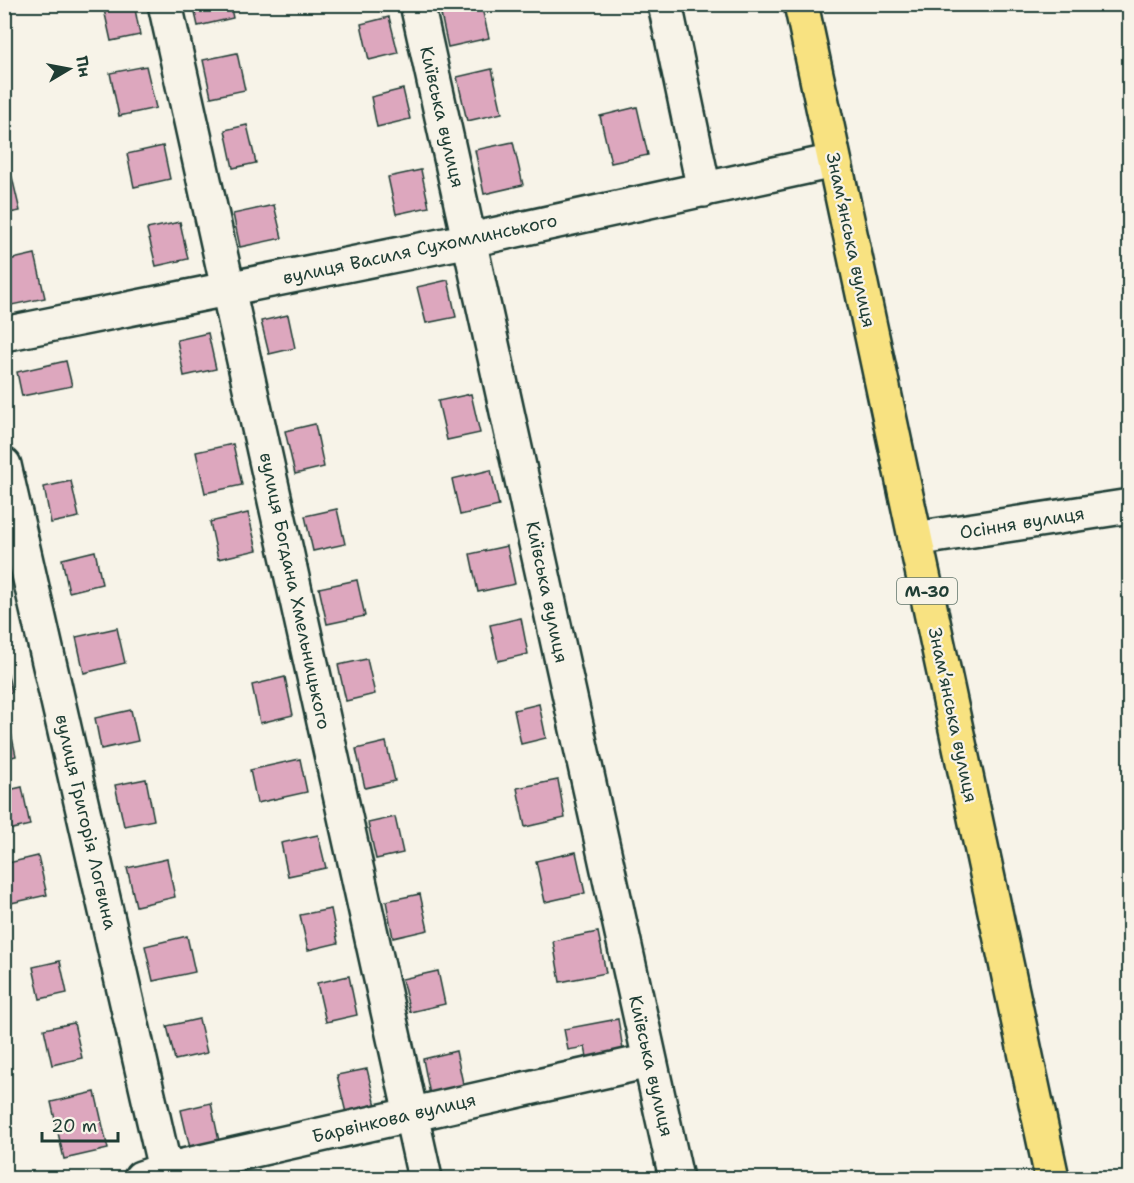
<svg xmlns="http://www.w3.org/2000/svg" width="1134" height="1183" font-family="'Shantell Sans',sans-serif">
  <rect width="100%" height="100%" fill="#f7f3e8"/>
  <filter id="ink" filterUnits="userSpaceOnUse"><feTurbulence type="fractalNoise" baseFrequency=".0167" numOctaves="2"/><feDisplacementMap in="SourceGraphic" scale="12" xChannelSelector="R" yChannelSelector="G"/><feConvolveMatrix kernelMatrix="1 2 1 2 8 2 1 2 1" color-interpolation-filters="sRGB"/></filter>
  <g filter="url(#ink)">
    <path fill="#dda7be" stroke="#1f3d34" stroke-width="1.5" d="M134,4L140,35L111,41L103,5Z
      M193,4H230L233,18L198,26Z
      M481,4L489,38L448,47L439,5Z
      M389,17L398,53L369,60L361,24Z
      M237,53L245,90L211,97L203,60Z
      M146,66L156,108L119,116L110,73Z
      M492,69L502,113L467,121L457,77Z
      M403,89L410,119L377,127L371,97Z
      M637,107L648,155L611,163L600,116Z
      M247,125L256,163L233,168L225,130Z
      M513,142L523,185L484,194L475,150Z
      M163,146L170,179L134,187L127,154Z
      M421,170L429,207L396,214L388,177Z
      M12,177L20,211L4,214V178Z
      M274,205L282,238L240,247L233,214Z
      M180,222L188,259L156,266L147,229Z
      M35,254L45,298L7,306L4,297V261Z
      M448,280L456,317L426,323L417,287Z
      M288,315L295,348L269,354L261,321Z
      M208,333L216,369L184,376L177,340Z
      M66,361L72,386L22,396L17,372Z
      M471,394L480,433L447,440L438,401Z
      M315,424L324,467L295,474L285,431Z
      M233,444L242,485L205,493L196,452Z
      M491,470L499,506L460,515L452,479Z
      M71,481L79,517L51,523L44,487Z
      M337,509L345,544L313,551L305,516Z
      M248,513L257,550L218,559L210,522Z
      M507,546L515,584L478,592L470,554Z
      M95,551L102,584L69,592L62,559Z
      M357,580L365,616L327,624L319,588Z
      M521,618L528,654L498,661L490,625Z
      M117,628L125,663L84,673L76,637Z
      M367,659L375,694L346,701L338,665Z
      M4,660L12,692L4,694Z
      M285,677L293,715L260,723L252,685Z
      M539,704L546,738L521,744L514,710Z
      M131,710L138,741L101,749L95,718Z
      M9,723L16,756L4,759V724Z
      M386,742L395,781L365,788L356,749Z
      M300,759L307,792L257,803L250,770Z
      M146,779L154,820L124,826L115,785Z
      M558,780L565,818L525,827L517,788Z
      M22,787L30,825L4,831V791Z
      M395,817L403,853L376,859L368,823Z
      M318,835L326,868L288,876L281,843Z
      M576,852L585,893L545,902L536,861Z
      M38,856L47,895L11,903L4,874V864Z
      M167,859L175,897L136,906L127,868Z
      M420,894L428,930L393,938L386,901Z
      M331,909L338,943L308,950L300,915Z
      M598,932L606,973L560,982L553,941Z
      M187,936L195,972L153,981L145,946Z
      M60,961L67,993L40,999L33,967Z
      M438,971L445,1004L410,1012L402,979Z
      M349,976L357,1015L326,1022L317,983Z
      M199,1019L207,1053L175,1060L167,1026Z
      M618,1019L624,1056L588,1062L585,1047L568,1050L564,1029Z
      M74,1023L82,1058L52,1065L44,1029Z
      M456,1051L464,1088L430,1095L423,1059Z
      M367,1069L376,1106L346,1113L337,1075Z
      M95,1092L108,1149L64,1159L51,1102Z
      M211,1103L219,1141L190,1148L181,1110Z"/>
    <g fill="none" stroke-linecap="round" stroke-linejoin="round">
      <g stroke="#1f3d34" stroke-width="38">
        <path id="minor" d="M165,4L425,1178
          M417,4L676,1178
          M665,4L704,190
          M4,334L470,240L834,161
          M4,465L167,1178
          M915,539L1130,506
          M141,1178L165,1170L649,1061"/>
      </g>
      <g stroke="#1f3d34" stroke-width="38">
        <path id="highway" d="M801,4L1052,1178"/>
      </g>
      <use href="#minor" stroke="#f7f3e8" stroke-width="33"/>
      <use href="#highway" stroke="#f8e281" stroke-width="33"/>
    </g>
  </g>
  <g text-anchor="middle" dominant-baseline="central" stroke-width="4.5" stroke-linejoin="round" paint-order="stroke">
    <rect fill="#f7f3e8" stroke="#60746a" stroke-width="1.5" x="897" y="578" width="60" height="26" rx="4.5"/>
    <g font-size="16" font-weight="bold" fill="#1f3d34">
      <text x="927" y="591">М-30</text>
    </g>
    <g font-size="18" fill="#1f3d34" stroke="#f7f3e8">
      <text transform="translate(442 117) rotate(77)">Київська вулиця</text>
      <text transform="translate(851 240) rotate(78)">Знамʼянська вулиця</text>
      <text transform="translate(420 249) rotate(-12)">вулиця Василя Сухомлинського</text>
      <text transform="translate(1022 523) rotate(-9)">Осіння вулиця</text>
      <text transform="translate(295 591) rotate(78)">вулиця Богдана Хмельницького</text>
      <text transform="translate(547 592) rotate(78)">Київська вулиця</text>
      <text transform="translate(953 715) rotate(78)">Знамʼянська вулиця</text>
      <text transform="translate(86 822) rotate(77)">вулиця Григорія Логвина</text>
      <text transform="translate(651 1066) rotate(77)">Київська вулиця</text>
      <text transform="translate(394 1118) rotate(-13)">Барвінкова вулиця</text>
    </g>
  </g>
  <rect width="1134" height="1183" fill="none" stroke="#f7f3e8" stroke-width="24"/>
  <rect x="12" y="12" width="1110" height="1159" fill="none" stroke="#1f3d34" stroke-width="2" filter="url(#ink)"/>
  <g transform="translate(69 69) rotate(80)" stroke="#f7f3e8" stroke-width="4.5" paint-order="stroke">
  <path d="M0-4.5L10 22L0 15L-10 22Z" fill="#1f3d34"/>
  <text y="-9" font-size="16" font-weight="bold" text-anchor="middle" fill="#1f3d34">Пн</text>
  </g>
  <path d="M42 1132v9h76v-9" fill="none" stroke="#1f3d34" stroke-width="3"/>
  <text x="51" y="1132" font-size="18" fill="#1f3d34" stroke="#f7f3e8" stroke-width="4.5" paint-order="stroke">20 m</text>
</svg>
